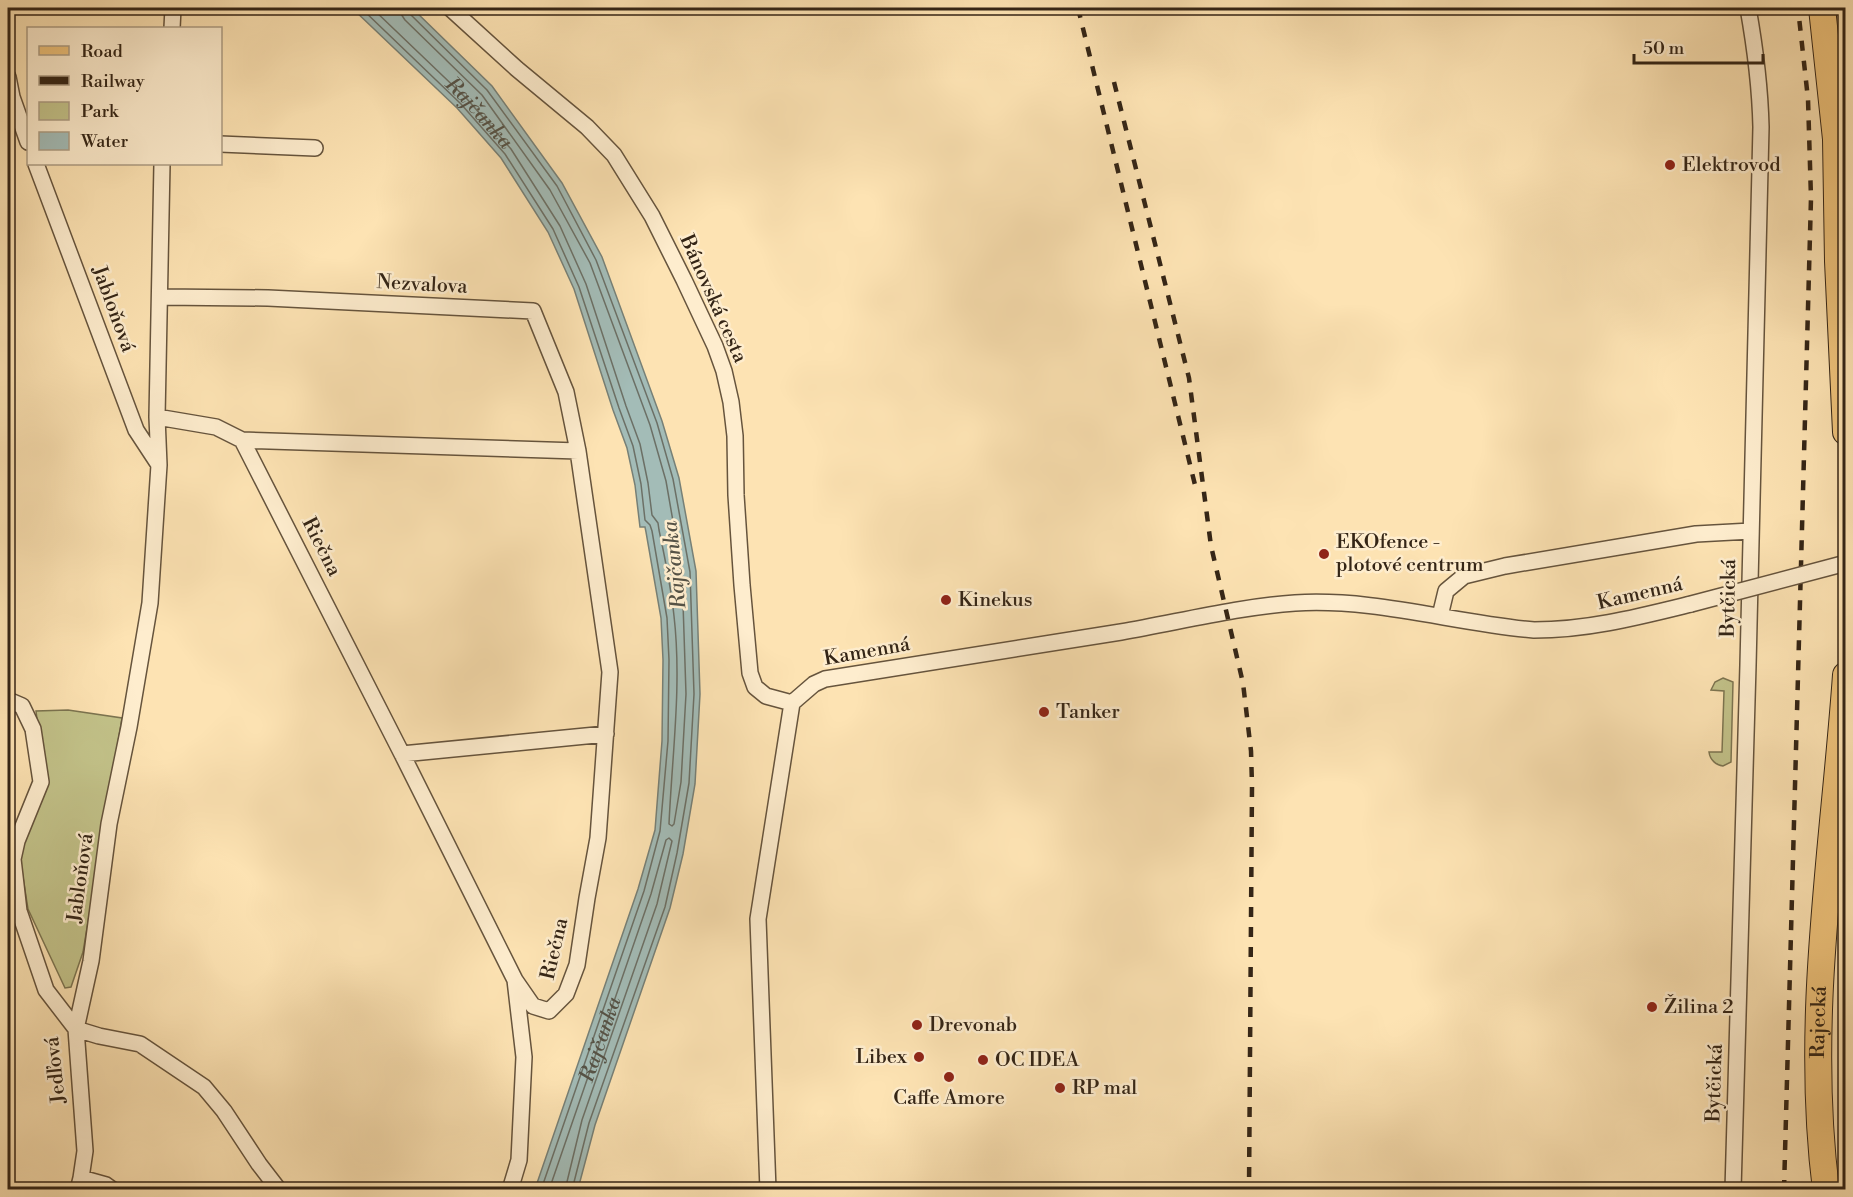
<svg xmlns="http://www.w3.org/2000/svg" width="1853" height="1197" font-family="'Libre Bodoni',serif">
  <rect width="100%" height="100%" fill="#fde3b3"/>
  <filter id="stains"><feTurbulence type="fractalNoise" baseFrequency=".00333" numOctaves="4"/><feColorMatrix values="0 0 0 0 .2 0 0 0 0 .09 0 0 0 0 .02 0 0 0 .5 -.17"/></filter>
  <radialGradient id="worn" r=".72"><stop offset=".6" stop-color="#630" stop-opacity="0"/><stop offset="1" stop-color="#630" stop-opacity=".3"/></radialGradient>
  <path fill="#c3c38a" stroke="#7c7450" stroke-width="1.5" d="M1723,678L1733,682L1731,762L1723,766C1716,765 1710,760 1709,752H1722L1724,691L1711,690L1715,682Z
    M68,710L122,718L83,952L71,987L65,988L28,909L20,858L23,843L45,784L36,711Z"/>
  <path fill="#a3bcb7" stroke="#778077" stroke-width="1.5" d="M352,8H412L492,86L562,183L602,257L662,421L679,478L696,571L700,694L695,784L683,854L670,908L595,1125L578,1189H535L638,889L655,830L662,741L663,660L661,618L646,532L645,527H640L635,485L627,448L613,410L574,289L548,232L501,158L457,108Z"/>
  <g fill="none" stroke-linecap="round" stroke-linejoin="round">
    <g stroke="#6c7066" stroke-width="1.5">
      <path d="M361,8L461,104L505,154L553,229L579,287L619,408L633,446L641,484L645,520L650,525L652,531L667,618L669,660L668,741L660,831L644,891L541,1190"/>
      <path id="s1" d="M372,8L467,99L511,149L560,226L586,284L626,406L640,444L648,483L652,515L658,523L659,530C665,558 671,587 674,616C682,685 672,755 669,824L672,826L674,824L681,782L686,694L682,573L666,481L650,425L590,263L550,190L482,95L405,20L401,14V8"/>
      <path d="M408,8L410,14L487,90L557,186L596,260L657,423L673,479L690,572L694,694L689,783L677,853L665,907L589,1123L572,1190"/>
      <path id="s2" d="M549,1190L651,894L666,840L669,838L672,841L657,904L582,1120L565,1190"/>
    </g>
    <g stroke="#66543d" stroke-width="18">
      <path id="minor" d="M450,8L517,69L587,127L614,155L652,216L684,280L715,346L724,371L731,402L735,436L736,495L742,585L750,673L755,687L766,696L792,703
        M172,28L173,8
        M8,77L12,97L28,142
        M220,144L315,148
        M36,164L136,430L159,465
        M162,164L157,417L159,465L150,603L129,727L109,824L91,961L76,1029L99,1036L140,1044L204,1087L224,1111L259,1164L279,1190
        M161,297L268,298L533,311L566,392L578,451L610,672L598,838L587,898L577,965L566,994L549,1011L533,1006L515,980
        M157,417L216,427L242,440L402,754L515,980L524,1057L519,1160L510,1190
        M242,440L578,451
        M1440,616L1446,591L1464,576L1505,566L1696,534L1751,531
        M8,700L22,706L33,729L41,782L17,841L13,859L19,911L46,990L76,1029L85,1151L81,1178L78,1190
        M402,754L606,734
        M81,1178L106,1185L113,1190
        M768,1190L758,919L792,703L814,684L825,679C924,663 1023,648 1121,632C1179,622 1237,607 1295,603C1375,598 1454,623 1534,630C1588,630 1638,617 1691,604
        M1733,1190L1748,665L1761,127C1760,86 1755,47 1748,8"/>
    </g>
    <g stroke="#342516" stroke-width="28">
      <g id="primary">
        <path d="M1822,8L1836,139L1838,261L1846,432"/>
        <path id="s3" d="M1826,1190C1804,1018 1834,846 1846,675"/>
      </g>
    </g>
    <use href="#minor" stroke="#feedce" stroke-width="15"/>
    <use href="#primary" stroke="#eec27a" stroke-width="26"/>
    <path stroke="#342516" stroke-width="4.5" stroke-dasharray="10 10" stroke-linecap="butt" d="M1078,8L1197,493
      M1114,82L1189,378L1211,546L1243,683L1251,751L1252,785L1249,1190
      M1784,1190L1811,198L1808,99L1798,8"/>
    <g stroke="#66543d" stroke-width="18" stroke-linecap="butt">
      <path id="minor-bridge" d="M1691,604L1846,563"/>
    </g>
    <use href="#minor-bridge" stroke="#feedce" stroke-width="15"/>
  </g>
  <g fill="#8f2418" stroke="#feedce" stroke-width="2">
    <circle cx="1670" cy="165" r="6"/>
    <circle cx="1324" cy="554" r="6"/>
    <circle cx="946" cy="600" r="6"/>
    <circle cx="1044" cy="712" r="6"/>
    <circle cx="1652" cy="1007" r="6"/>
    <circle cx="917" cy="1025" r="6"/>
    <circle cx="919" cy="1057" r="6"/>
    <circle cx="983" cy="1060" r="6"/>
    <circle cx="949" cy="1077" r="6"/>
    <circle cx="1060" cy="1088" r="6"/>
  </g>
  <g text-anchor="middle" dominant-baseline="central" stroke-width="5" stroke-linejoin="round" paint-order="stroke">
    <g font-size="20" fill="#342516" stroke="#feedce" text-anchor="start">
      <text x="1682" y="165">Elektrovod</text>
      <text x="1336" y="542">EKOfence -<tspan x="1336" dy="23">plotové centrum</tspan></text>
      <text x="958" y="600">Kinekus</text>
      <text x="1056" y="712">Tanker</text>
      <text x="1664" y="1007">Žilina 2</text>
      <text x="929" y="1025">Drevonab</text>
      <text x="907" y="1057" text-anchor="end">Libex</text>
      <text x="995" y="1060">OC IDEA</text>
      <text x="1072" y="1088">RP mal</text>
      <text x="949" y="1098" text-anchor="middle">Caffe Amore</text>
    </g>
    <g font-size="20" fill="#342516" stroke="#feedce">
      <text transform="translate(422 285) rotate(3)">Nezvalova</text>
      <text transform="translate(713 299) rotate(66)">Bánovská cesta</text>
      <text transform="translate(113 309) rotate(70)">Jabloňová</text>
      <text transform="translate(321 547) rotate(63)">Riečna</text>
      <text transform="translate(1640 594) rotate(-13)">Kamenná</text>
      <text transform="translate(1729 598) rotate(-89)">Bytčická</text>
      <text transform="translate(867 652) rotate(-10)">Kamenná</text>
      <text transform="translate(81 878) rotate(-82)">Jabloňová</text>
      <text transform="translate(555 949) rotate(-77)">Riečna</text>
      <text stroke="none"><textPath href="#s3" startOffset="168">Rajecká</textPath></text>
      <text transform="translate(56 1070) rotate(-96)">Jedľová</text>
      <text transform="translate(1715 1083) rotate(-88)">Bytčická</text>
    </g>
    <g font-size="21" font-style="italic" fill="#555246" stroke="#feedce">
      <text stroke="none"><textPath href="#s1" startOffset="150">Rajčanka</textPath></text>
      <text transform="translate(675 565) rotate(-96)">Rajčanka</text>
      <text stroke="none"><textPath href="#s2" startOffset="159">Rajčanka</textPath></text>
    </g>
  </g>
  <rect width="1853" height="1197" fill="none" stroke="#fde3b3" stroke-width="30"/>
  <rect x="9" y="9" width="1835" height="1179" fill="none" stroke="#342516" stroke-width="3"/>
  <rect x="15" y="15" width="1823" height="1167" fill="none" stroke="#342516" stroke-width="1.5"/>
  <rect x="27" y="27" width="195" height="138" fill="#feedce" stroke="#ad9d84" stroke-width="1.5"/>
  <rect x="39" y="46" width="30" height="9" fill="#eec27a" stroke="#ad9d84" stroke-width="1.5"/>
  <text x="81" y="57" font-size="18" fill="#342516">Road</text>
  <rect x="39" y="76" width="30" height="9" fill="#342516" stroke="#ad9d84" stroke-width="1.5"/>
  <text x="81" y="87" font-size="18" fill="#342516">Railway</text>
  <rect x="39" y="102" width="30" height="18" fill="#c3c38a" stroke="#ad9d84" stroke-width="1.5"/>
  <text x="81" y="117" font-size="18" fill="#342516">Park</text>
  <rect x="39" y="132" width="30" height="18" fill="#a3bcb7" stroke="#ad9d84" stroke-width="1.5"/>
  <text x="81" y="147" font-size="18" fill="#342516">Water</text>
  <path d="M1634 54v9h129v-9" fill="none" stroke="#342516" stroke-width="3"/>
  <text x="1643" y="54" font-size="18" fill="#342516" stroke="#feedce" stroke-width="4.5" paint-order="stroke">50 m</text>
  <rect width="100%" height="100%" filter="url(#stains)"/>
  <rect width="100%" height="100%" fill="url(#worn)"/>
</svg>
